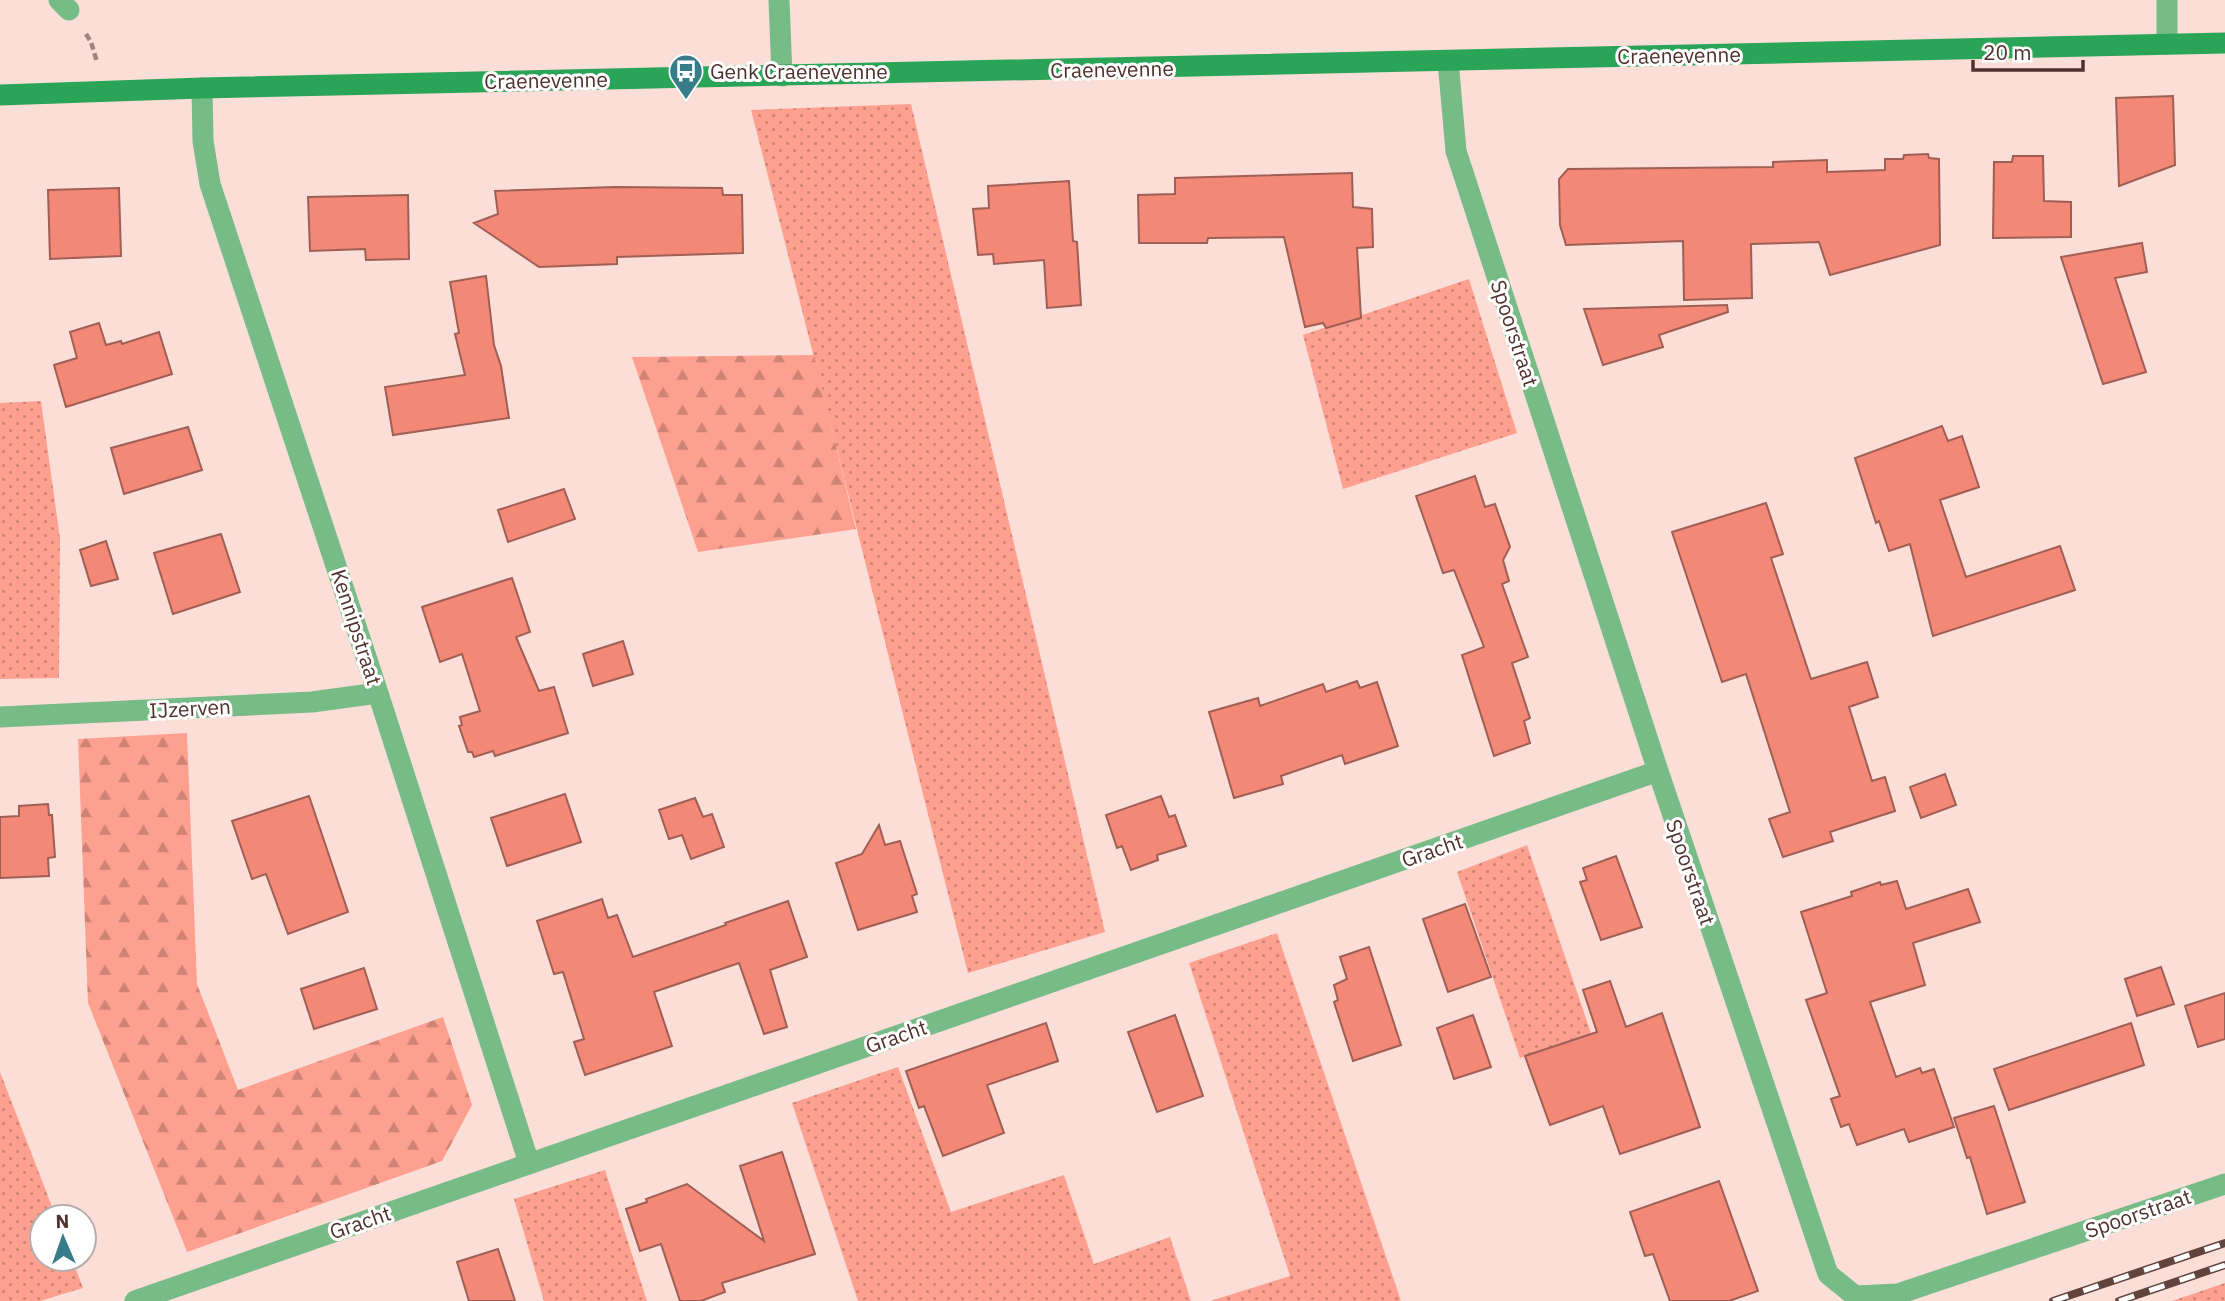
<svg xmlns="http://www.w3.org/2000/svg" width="2225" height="1301" font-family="'IBM Plex Sans',sans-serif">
  <defs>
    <pattern id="grass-dots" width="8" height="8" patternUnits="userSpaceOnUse" patternTransform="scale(1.75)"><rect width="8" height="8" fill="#fda08f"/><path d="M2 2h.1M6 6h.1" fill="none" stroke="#cf8375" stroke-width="1.8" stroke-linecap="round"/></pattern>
    <pattern id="forest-firs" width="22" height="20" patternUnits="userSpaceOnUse" patternTransform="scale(1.75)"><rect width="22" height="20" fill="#fda08f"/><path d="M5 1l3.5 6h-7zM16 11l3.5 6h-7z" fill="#cf8375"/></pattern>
  </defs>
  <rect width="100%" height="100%" fill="#fcded8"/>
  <path fill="url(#grass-dots)" d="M911,104L1105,932L968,973C895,685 825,397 751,110Z
    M1469,279L1517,433L1343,489L1303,335Z
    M41,401L60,539L59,678L0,679V403Z
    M1527,845L1591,1033L1520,1058L1457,872Z
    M1277,933L1401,1301H1210L1290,1276L1189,963Z
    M898,1067L951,1212L1064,1175L1094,1264L1170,1237L1191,1301H858L792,1103Z
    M0,1072L56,1217H42V1259H72L83,1288L40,1301H0Z
    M605,1170L647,1301H544L514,1199Z
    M2225,1283V1301H2172Z"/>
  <path fill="url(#forest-firs)" d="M814,355L856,529L698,552L632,357Z
    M187,733L197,984L238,1090L443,1017L472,1105L442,1161L187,1252L88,1003L78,739Z"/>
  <path fill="#f48876" stroke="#9f5f54" stroke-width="2" d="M2173,96L2175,165L2119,186L2116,98Z
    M1928,154L1929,158L1939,159L1940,245L1830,275L1819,242L1751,244L1752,298L1684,300L1683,241L1566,245L1560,225L1559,179L1568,169L1773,167V162L1827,160V172L1885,170V159H1903L1904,155Z
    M2013,156H2043L2044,201L2071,202V237L1993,238L1994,162H2012Z
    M1352,173L1353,207L1372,209L1373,247L1357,248L1361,318L1326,328L1323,323L1305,327L1284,237L1208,238L1207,243H1139L1138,195L1175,194V178Z
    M1069,181L1073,241L1077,242L1081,305L1047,308L1044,260L994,264L993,254L978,255L973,209L989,208L988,186Z
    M615,187L722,188L723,195H742L743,253L617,257V264L539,267L474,223L498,214L495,191Z
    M119,188L121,256L50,259L48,190Z
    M408,195L409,259L366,260L365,249L310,251L308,197Z
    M2142,243L2147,272L2115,278L2146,372L2103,384L2061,257Z
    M486,276L494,345L501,366L509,418L393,435L385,387L465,375L455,334L459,333L450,282Z
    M1727,305L1728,312L1659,335L1663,347L1603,365L1584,309Z
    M99,323L106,345L121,341L122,344L159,332L172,374L66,407L54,365L77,358L70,332Z
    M1942,426L1948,441L1962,436L1979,487L1940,500L1966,577L2060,546L2075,590L1933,636L1910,544L1889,551L1879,521L1876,523L1855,458Z
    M188,427L202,470L124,494L111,448Z
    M1475,476L1485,507L1495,504L1510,547L1503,560L1509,581L1502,584L1528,657L1512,663L1530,718L1524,721L1530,743L1494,756L1462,655L1484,647L1454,570L1443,573L1416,496Z
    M564,489L575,519L508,542L498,510Z
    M1766,503L1783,554L1771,558L1811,679L1867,662L1878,697L1849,707L1872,781L1885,777L1895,811L1830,832L1833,841L1783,857L1769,819L1790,812L1746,674L1722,682L1672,532Z
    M221,534L240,592L173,614L154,553Z
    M106,541L118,579L91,586L80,550Z
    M512,578L530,632L516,637L539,691L554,687L568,733L495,756L493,751L474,757L472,752H468L459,726L462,725L460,717L480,711L462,654L440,662L422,607Z
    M623,641L633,674L593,686L583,654Z
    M1357,681L1360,688L1377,682L1398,746L1345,764L1342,755L1281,776L1283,784L1234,798L1209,712L1258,698L1260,706L1323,684L1326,692Z
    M1945,774L1956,805L1921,818L1910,787Z
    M565,794L581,842L507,866L491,818Z
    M309,796L348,912L288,934L266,874L252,879L232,821Z
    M1161,796L1169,817L1175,815L1186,846L1157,855L1158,860L1131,870L1122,846L1117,848L1106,815Z
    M695,798L703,817L712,814L724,847L691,859L682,835L669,839L659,810Z
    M48,804L49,815H52L55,857L48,858L49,876L0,878V817L19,816V806Z
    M879,825L885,845L900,841L917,894L912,896L917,912L858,930L836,863L862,854Z
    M1616,856L1642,927L1601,940L1580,882L1587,880L1583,868Z
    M1897,881L1906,909L1968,889L1980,922L1913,943L1925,985L1870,1002L1896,1077L1920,1068L1922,1073L1934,1069L1954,1127L1909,1142L1904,1129L1857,1145L1849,1124L1841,1127L1831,1099L1840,1096L1806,1000L1827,993L1801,912L1852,896L1851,892L1880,882L1881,885Z
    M602,899L608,918L617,915L633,957L726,925L725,923L788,901L807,957L770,970L787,1027L764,1034L739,963L654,992L672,1046L585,1075L574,1042L584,1039L563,972L554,974L537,921Z
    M1465,904L1491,977L1448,992L1423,919Z
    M1369,947L1401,1045L1353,1061L1334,1002L1338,1000L1334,985L1347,979L1340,957Z
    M2161,967L2174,1004L2137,1016L2125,979Z
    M364,968L377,1009L314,1029L301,989Z
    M1610,981L1626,1027L1662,1013L1700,1127L1620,1154L1603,1106L1550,1125L1525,1056L1597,1032L1583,990Z
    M2225,993V1039L2198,1047L2185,1006Z
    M1175,1015L1203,1096L1157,1112L1128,1032Z
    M1473,1015L1491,1067L1454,1079L1437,1028Z
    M1046,1023L1058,1061L987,1085L1004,1133L943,1156L924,1106L919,1108L906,1071Z
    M2131,1023L2144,1065L2009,1110L1994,1069Z
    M1994,1106L2025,1202L1987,1214L1970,1157L1967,1158L1954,1118Z
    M782,1152L815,1254L722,1283L725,1292L701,1301H680L661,1244L640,1251L626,1209L647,1202L646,1199L687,1184L764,1241L740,1166Z
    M1719,1181L1758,1291L1729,1301H1670L1653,1254L1645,1256L1630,1212Z
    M498,1249L515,1301H469L457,1262Z"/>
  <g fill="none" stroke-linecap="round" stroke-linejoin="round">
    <path stroke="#a2857f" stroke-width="4.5" stroke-dasharray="7 3.5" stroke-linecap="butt" d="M86,34L91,42L97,62"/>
    <path stroke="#77bb86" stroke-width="21" d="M59,0L69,10
      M779,0L782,76
      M2167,0V44
      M1448,61L1456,151L1658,771L1828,1274L1855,1296L1898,1294L2225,1184
      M202,88L203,141L210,184L378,693L529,1163
      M0,717L312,702L378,693
      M135,1301L1658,771"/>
    <path stroke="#2aa456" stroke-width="21" d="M0,95L202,88L2225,43"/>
    <g stroke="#62443f" stroke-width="8">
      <path id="rail" d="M2053,1301L2225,1243
        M2119,1301L2225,1265"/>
    </g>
    <use href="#rail" stroke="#fff" stroke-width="5" stroke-dasharray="16" stroke-linecap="butt"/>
  </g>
  <defs>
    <g id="bus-pin" transform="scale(1.75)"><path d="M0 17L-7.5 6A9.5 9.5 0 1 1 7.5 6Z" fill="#377d89" stroke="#fff"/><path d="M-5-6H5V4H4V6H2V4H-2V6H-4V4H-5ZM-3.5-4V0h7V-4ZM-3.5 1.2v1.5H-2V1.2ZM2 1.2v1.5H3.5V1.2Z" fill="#fff"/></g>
  </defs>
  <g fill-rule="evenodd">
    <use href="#bus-pin" x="686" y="71"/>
  </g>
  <g text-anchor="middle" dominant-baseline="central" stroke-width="6" stroke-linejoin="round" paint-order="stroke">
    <g font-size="21" fill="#4f322d" stroke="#fff">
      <text transform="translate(1679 55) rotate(-1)">Craenevenne</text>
      <text transform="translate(1112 69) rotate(-1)">Craenevenne</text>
      <text transform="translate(546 80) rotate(-1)">Craenevenne</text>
      <text transform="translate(1515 333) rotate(72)">Spoorstraat</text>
      <text transform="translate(357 627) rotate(72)">Kennipstraat</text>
      <text transform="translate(190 708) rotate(-3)">IJzerven</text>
      <text transform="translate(1432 850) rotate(-19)">Gracht</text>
      <text transform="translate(1691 872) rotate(71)">Spoorstraat</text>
      <text transform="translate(896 1036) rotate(-19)">Gracht</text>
      <text transform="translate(2138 1213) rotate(-19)">Spoorstraat</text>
      <text transform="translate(360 1222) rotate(-19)">Gracht</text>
    </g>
    <g font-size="21" fill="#4f322d" stroke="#fff" text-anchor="start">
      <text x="710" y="71">Genk Craenevenne</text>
    </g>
  </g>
  <g transform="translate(63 1238) rotate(358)"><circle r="33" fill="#ffffff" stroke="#b9adab" stroke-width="2"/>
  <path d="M0-5L12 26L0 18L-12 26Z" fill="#377d89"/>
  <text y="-10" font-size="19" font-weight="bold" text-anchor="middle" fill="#4f322d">N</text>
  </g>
  <path d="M1973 60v10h110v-10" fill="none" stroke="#4f322d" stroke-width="3.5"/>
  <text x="1983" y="60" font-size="21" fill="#4f322d" stroke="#ffffff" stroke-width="5" paint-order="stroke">20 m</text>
</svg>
